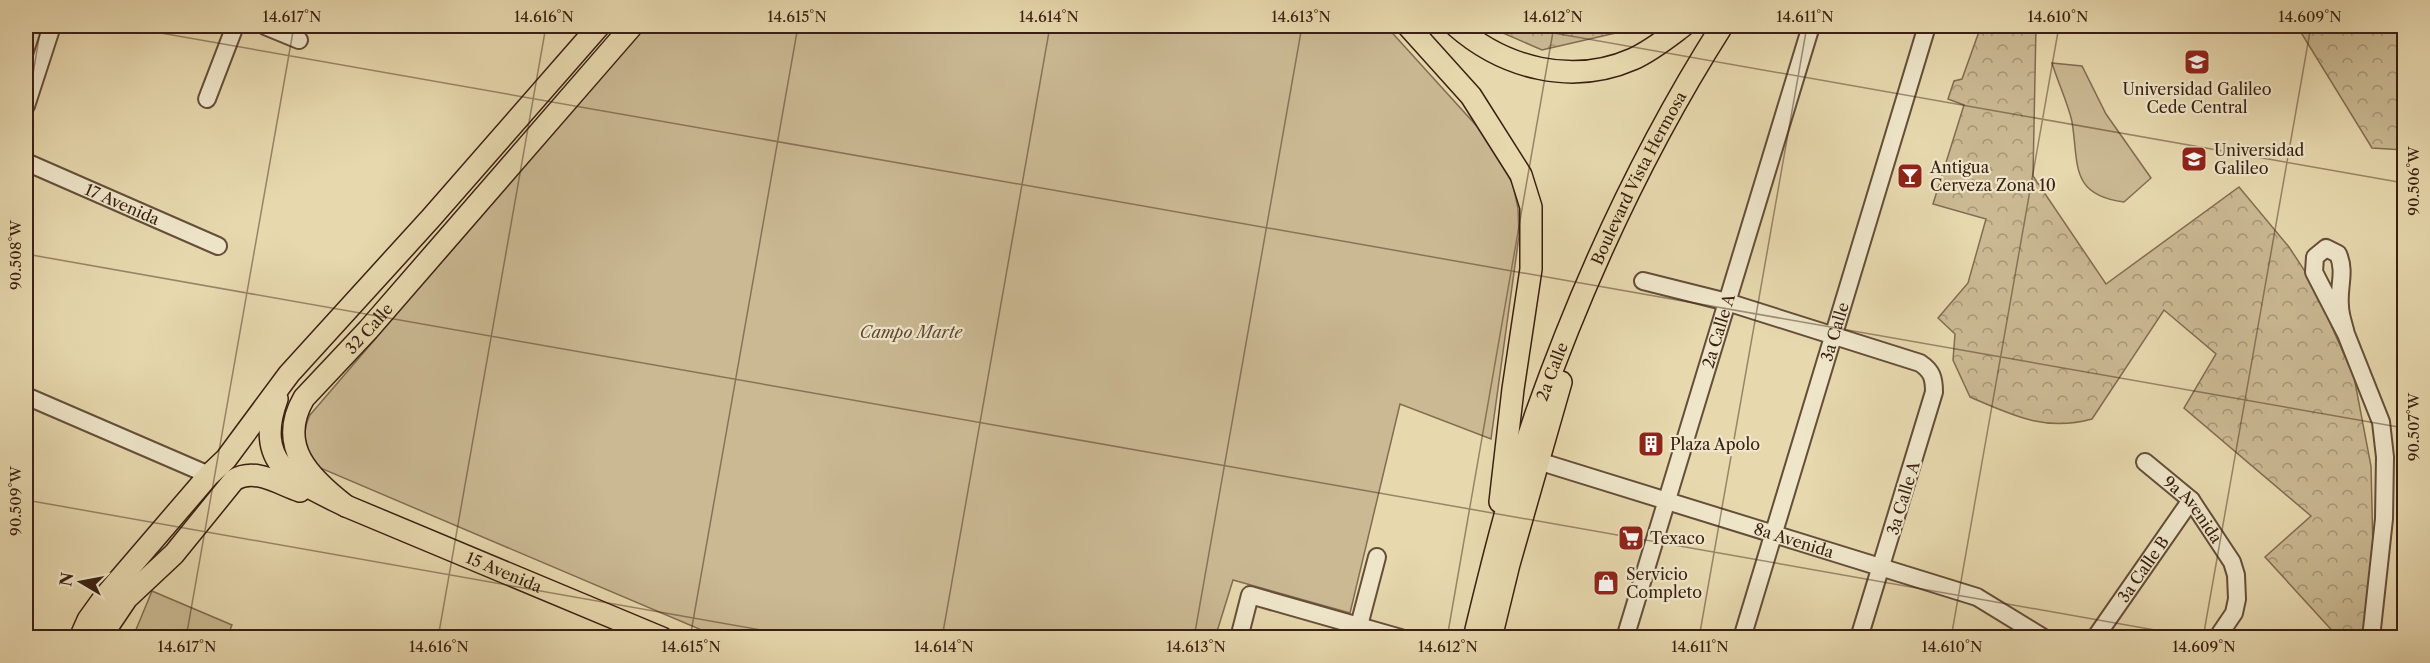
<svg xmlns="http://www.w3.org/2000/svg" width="2430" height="663" font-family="'Libre Caslon Text',serif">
  <defs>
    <pattern id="forest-crowns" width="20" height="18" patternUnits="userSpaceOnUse" patternTransform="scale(1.5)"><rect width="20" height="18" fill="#cab993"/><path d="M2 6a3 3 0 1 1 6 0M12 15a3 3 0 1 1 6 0" fill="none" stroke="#a59677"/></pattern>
  </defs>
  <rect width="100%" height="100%" fill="#e7d8ae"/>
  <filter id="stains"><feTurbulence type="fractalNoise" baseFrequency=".00333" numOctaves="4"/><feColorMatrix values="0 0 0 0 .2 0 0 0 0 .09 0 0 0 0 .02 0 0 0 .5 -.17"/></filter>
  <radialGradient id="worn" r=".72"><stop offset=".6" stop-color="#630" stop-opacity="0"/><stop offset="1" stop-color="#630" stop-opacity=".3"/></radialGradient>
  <path fill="#cab993" stroke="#826c52" stroke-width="1.5" d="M644,26H1386L1493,144L1513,185L1518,208L1519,236L1491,439L1400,404L1350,613L1233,580L1215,638L718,637L318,467C306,450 300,435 310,415Z
    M2052,63L2082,66L2106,114L2151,178L2124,202C2069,195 2079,163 2072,122C2069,106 2057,80 2052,63Z
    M152,591L232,625L227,637H147L135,632Z"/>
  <path fill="url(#forest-crowns)" stroke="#826c52" stroke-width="1.5" d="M1487,26H1646L1542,50Z
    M1981,26H2036L2033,176L2106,284L2239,187L2289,247L2312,282L2354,377L2371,466L2373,550L2363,637H2338L2265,557L2311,516L2184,408L2216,354L2164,310L2092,419C2045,432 2012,415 1970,397L1953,360L1955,334L1938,318L1968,283L1986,219L1933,204L1964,105L1948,99L1954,81L1962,79Z
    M2297,26H2404V150L2372,148Z"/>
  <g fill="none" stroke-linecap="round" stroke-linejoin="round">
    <g stroke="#654e39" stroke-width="20">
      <g id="minor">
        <path d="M265,26L299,40"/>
        <path d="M207,99L235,26"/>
        <path d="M26,106L52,26"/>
        <path id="s1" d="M26,162L218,246"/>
        <path d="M1643,281L1727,302L1920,363C1932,371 1934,378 1934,392L1859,638"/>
        <path d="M2346,334C2344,325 2340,315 2340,306C2338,287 2346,272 2338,254L2326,248L2315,257L2314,272L2346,334L2381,422L2385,457L2384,519L2371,638"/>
        <path d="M26,396L209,475"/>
        <path id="s2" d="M1538,461L1977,597L2044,638"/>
        <path id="s3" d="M2145,462L2191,500L2232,562L2236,575L2237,599L2234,613L2217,638"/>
        <path d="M1356,637L1377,557"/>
        <path d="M1239,638L1250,595L1401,638"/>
        <path id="s4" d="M1625,638L1811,26"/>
        <path id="s5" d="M1742,638L1927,26"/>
        <path id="s6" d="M2095,638L2191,500"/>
      </g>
    </g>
    <g stroke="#3a2012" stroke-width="24">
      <g id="major">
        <path d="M1408,26L1471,96L1521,175L1531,207V269L1513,389L1500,502"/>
        <path d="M1456,26C1504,68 1572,86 1633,59C1651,51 1667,38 1683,26"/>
        <path id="s7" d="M277,399C253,465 295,481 346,506L662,638"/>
        <path id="s8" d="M346,506C310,478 276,446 304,398L368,330L632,26"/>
        <path d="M80,638L88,620L106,595L209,475L226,459L289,374L431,218L599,26"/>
        <path d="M100,638L127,598L174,554L234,480C255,467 279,484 300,491"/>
        <path id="s9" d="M1474,638C1492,563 1511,487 1536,414C1584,279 1645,147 1722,26"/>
        <path d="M1491,638L1509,564L1561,382"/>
      </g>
    </g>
    <use href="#minor" stroke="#efe6ca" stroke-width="16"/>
    <use href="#major" stroke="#e7d8ae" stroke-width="21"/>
  </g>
  <path fill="none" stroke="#3a2012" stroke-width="1.5" stroke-opacity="0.45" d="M121,26L2404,428M1514,26L2404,183M26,116L41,26M26,254L2200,638M26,500L807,638M186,638L294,26M438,638L546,26M690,638L798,26M942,638L1050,26M1194,638L1302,26M1447,638L1554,26M1699,638L1807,26M1951,638L2059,26M2203,638L2311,26"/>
  <defs>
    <g id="university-square" transform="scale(1.35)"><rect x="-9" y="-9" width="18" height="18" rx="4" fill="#8f2418" stroke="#efe6ca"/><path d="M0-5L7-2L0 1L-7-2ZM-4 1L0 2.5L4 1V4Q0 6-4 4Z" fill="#fff"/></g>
    <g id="bar-square" transform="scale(1.35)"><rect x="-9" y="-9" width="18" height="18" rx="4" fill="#8f2418" stroke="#efe6ca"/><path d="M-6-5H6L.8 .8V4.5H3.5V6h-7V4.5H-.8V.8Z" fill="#fff"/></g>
    <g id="building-square" transform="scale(1.35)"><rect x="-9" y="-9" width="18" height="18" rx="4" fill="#8f2418" stroke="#efe6ca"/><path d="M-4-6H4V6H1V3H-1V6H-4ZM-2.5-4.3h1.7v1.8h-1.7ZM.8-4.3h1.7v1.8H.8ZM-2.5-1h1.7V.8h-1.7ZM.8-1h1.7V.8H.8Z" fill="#fff"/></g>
    <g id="supermarket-square" transform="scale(1.35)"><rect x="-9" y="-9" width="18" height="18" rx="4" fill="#8f2418" stroke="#efe6ca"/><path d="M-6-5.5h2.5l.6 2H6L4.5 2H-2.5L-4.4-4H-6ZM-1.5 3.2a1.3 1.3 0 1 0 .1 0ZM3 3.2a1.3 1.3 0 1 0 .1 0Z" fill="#fff"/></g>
    <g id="shop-square" transform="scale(1.35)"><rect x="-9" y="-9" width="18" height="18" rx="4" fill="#8f2418" stroke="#efe6ca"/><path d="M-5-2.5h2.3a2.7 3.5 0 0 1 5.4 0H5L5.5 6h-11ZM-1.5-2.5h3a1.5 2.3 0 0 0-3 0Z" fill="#fff"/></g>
  </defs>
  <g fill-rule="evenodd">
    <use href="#university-square" x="2197" y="62"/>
    <use href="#university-square" x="2194" y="159"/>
    <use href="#bar-square" x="1910" y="176"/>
    <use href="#building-square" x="1651" y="444"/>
    <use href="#supermarket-square" x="1631" y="538"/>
    <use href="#shop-square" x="1606" y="583"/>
  </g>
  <g text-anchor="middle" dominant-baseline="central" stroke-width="4.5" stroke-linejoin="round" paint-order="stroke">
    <g font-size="16" fill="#3a2012" stroke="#efe6ca" text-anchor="start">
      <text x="2197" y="89" text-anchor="middle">Universidad Galileo<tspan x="2197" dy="18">Cede Central</tspan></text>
      <text x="2214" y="150">Universidad<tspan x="2214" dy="18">Galileo</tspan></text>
      <text x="1930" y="167">Antigua<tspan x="1930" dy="18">Cerveza Zona 10</tspan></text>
      <text x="1670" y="444">Plaza Apolo</text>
      <text x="1650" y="538">Texaco</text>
      <text x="1626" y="574">Servicio<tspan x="1626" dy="18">Completo</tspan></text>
    </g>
    <g font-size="16" fill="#3a2012" stroke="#efe6ca">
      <text stroke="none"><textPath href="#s9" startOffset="490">Boulevard Vista Hermosa</textPath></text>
      <text stroke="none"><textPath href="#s1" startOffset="105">17 Avenida</textPath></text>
      <text stroke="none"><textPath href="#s8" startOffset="225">32 Calle</textPath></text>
      <text stroke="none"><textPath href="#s5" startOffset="320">3a Calle</textPath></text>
      <text stroke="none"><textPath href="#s4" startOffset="321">2a Calle A</textPath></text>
      <text stroke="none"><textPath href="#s9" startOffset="278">2a Calle</textPath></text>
      <text transform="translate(1903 498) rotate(-73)">3a Calle A</text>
      <text stroke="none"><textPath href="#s3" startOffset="68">9a Avenida</textPath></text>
      <text stroke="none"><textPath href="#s2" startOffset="268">8a Avenida</textPath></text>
      <text stroke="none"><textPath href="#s6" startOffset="84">3a Calle B</textPath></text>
      <text stroke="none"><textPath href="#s7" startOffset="318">15 Avenida</textPath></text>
    </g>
    <g font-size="16" font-style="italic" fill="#5e4632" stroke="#efe6ca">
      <text x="911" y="332">Campo Marte</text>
    </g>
  </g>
  <rect width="2430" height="663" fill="none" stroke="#e7d8ae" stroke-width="66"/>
  <g transform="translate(81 582) rotate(280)" stroke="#efe6ca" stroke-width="4.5" paint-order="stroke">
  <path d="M0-4.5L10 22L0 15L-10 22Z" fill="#3a2012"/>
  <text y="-9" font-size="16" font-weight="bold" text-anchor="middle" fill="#3a2012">N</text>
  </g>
  <rect x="33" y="33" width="2364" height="597" fill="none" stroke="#3a2012" stroke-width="2"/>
  <g font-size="15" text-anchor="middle" fill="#3a2012">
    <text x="292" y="22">14.617°N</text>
    <text x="544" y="22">14.616°N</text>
    <text x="797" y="22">14.615°N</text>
    <text x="1049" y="22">14.614°N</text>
    <text x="1301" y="22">14.613°N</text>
    <text x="1553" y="22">14.612°N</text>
    <text x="1805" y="22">14.611°N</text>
    <text x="2058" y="22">14.610°N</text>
    <text x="2310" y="22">14.609°N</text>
    <text transform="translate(2414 181) rotate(-90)" y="5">90.506°W</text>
    <text transform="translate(16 255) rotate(-90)" y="5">90.508°W</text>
    <text transform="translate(2414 427) rotate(-90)" y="5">90.507°W</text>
    <text transform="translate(16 501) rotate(-90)" y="5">90.509°W</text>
    <text x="187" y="652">14.617°N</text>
    <text x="439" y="652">14.616°N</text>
    <text x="691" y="652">14.615°N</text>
    <text x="944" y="652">14.614°N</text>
    <text x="1196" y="652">14.613°N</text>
    <text x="1448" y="652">14.612°N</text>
    <text x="1700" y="652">14.611°N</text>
    <text x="1952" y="652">14.610°N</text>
    <text x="2204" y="652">14.609°N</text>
  </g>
  <rect width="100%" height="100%" filter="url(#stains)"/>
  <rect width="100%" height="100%" fill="url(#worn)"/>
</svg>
